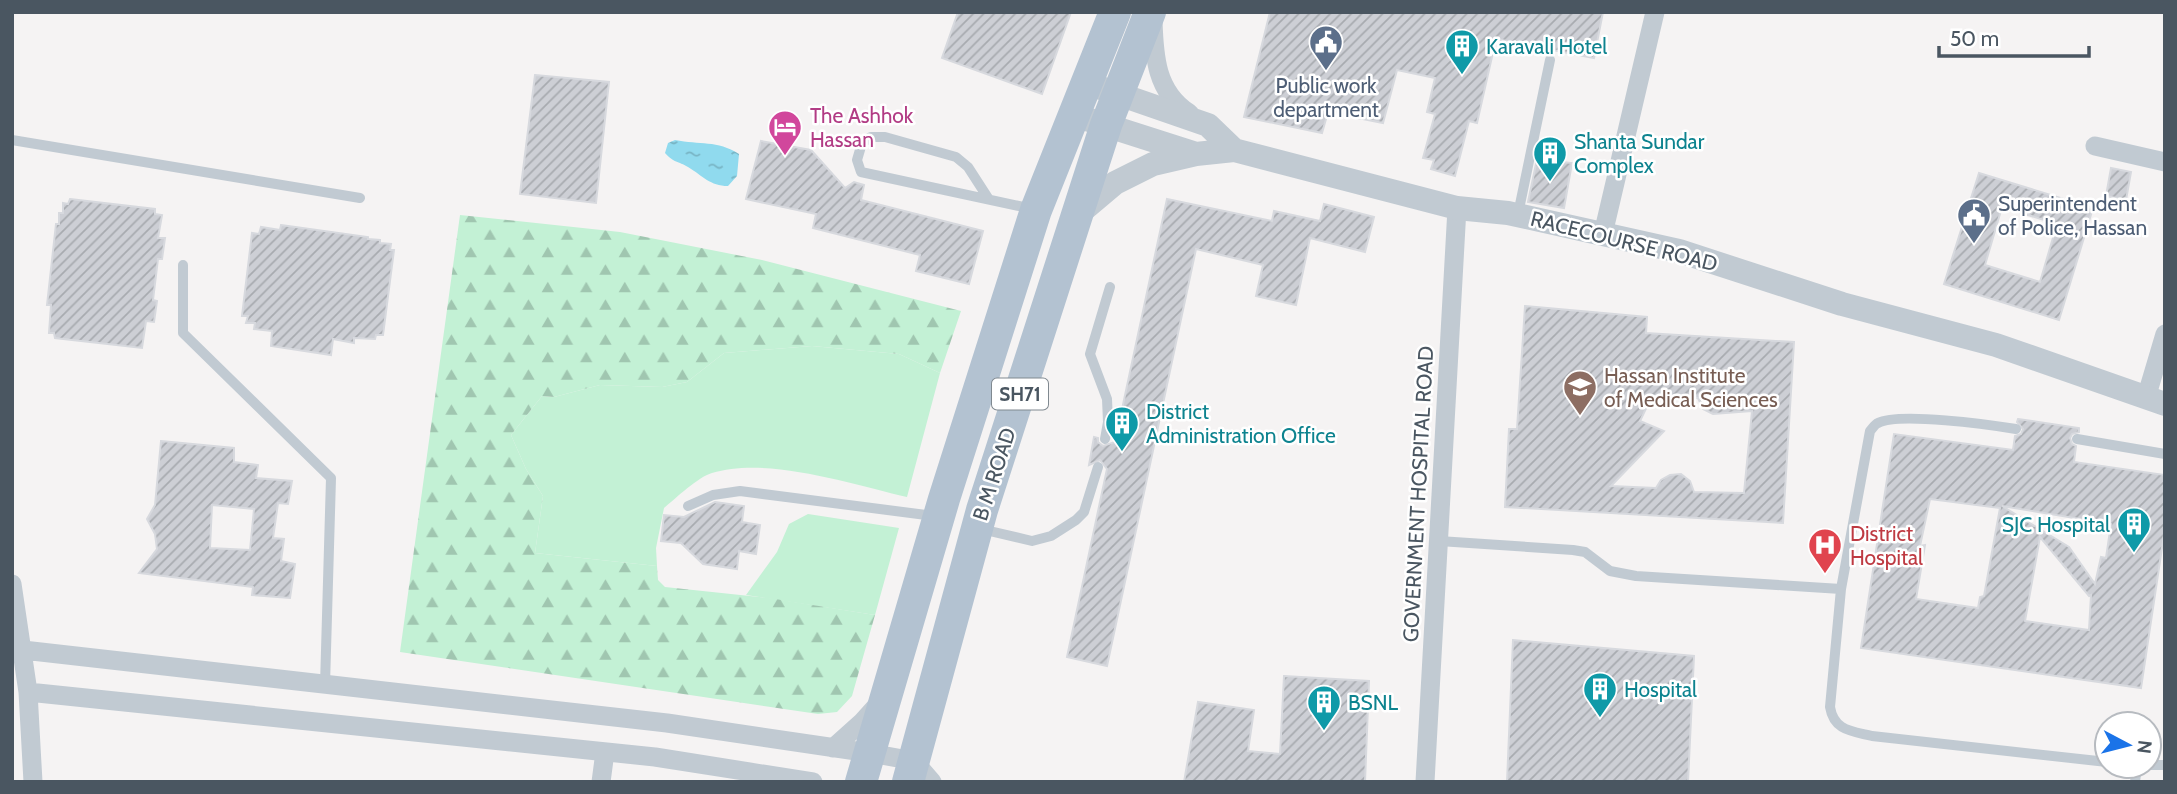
<svg xmlns="http://www.w3.org/2000/svg" width="2177" height="794" font-family="Cabin,sans-serif">
  <defs>
    <pattern id="forest-firs" width="22" height="20" patternUnits="userSpaceOnUse" patternTransform="scale(1.75)"><rect width="22" height="20" fill="#c3f1d5"/><path d="M5 1l3.5 6h-7zM16 11l3.5 6h-7z" fill="#a0c6b0"/></pattern>
    <pattern id="water-ripples" width="26" height="14" patternUnits="userSpaceOnUse" patternTransform="scale(1.75)"><rect width="26" height="14" fill="#90daee"/><path d="M2 4q2-2 4 0t4 0M15 11q2-2 4 0t4 0" fill="none" stroke="#78b4c4"/></pattern>
    <pattern id="building-hatch" width="6" height="6" patternUnits="userSpaceOnUse" patternTransform="scale(1.75)"><rect width="6" height="6" fill="#cdcfd5"/><path d="M-1 1l2-2M0 6l6-6M5 7l2-2" fill="none" stroke="#a8abb0"/></pattern>
  </defs>
  <rect width="100%" height="100%" fill="#f5f3f3"/>
  <path fill="#c3f1d5" d="M812,346L899,354L940,373L907,497C851,484 767,456 712,473C698,477 676,498 664,508L656,548L657,566L535,553L543,496L526,469L511,435L542,396L554,397L600,385L662,387L687,382L724,353Z
    M808,514L899,528L875,615L746,595L777,552L789,524Z"/>
  <path fill="url(#forest-firs)" d="M460,215L620,232L762,260L961,311L940,373L899,354L812,346L724,353L687,382L662,387L600,385L554,397L542,396L511,435L526,469L543,496L535,553L657,566L658,580L665,587L769,598L875,615L852,696L837,712L818,714L400,652Z"/>
  <path fill="url(#water-ripples)" d="M675,140C700,145 717,140 739,154L737,176L728,186C710,186 703,176 688,167C678,161 674,163 665,153L668,143Z"/>
  <path fill="url(#building-hatch)" stroke="#d7d9de" stroke-width="2" fill-rule="evenodd" d="M958,12H1071L1042,94L942,58Z
    M1270,12H1603L1594,58L1496,39L1477,123L1469,121L1455,176L1431,169L1434,160L1423,158L1435,114L1427,112L1435,78L1397,70L1383,123L1328,112L1322,133L1244,117Z
    M535,75L609,82L596,203L520,194Z
    M761,141L811,150L845,188L854,182L864,185L861,200L983,231L969,284L916,271L920,255L813,228L816,214L746,199Z
    M1537,159L1572,163L1564,208L1528,202Z
    M2111,168L2131,172L2126,200L2106,196Z
    M1979,173L2093,208L2059,320L1944,284ZM2002,207L2057,224L2040,282L1985,265Z
    M70,199L155,209V214L162,215L158,238H165L162,259H158L153,300L157,301L154,322L146,321L142,348L55,338L54,333H49L51,305H47L56,224H59V213H63V203L68,204Z
    M1167,199L1272,221L1274,211L1320,221L1324,204L1374,217L1365,252L1310,238L1296,305L1256,296L1263,265L1196,249L1107,666L1067,657L1107,469L1100,460L1089,465L1094,437L1098,438V442L1103,446L1115,442Z
    M281,225L368,237V239L380,240V243L391,244L390,250H394L383,335H376L375,339L354,338V343L333,339L331,355L271,346L272,331L254,329L255,323H246L248,316H242L252,233L259,234L261,227L280,230Z
    M1525,306L1647,317L1646,333L1794,342L1783,523L1505,507L1509,429H1517ZM1652,396L1698,398L1703,409L1713,414L1752,411L1744,493L1694,492L1690,481L1681,474L1670,475L1661,480L1656,488L1611,486L1664,431L1640,421Z
    M2018,419L2079,428V432L2072,434L2070,438L2072,444L2076,446L2074,462L2165,475V528L2141,688L1861,648L1894,434L2013,450L2015,436L2021,434L2023,429L2017,422ZM1930,499L2000,508L1984,596L1980,597L1978,608L1916,599L1925,545L1920,546ZM2002,506L2111,524L2106,558L2101,557L2095,584L2069,547ZM2040,537L2089,596L2091,595L2089,630L2025,621Z
    M161,441L234,448V462L258,465L256,478L292,481L288,504L278,503L273,538L284,539L281,561L295,564L290,598L252,595L253,587L139,573L157,549L155,534L147,519L155,505ZM212,505L254,509L250,550L210,548Z
    M715,502L744,506L742,522L760,525L756,554L739,551L737,569L703,564L681,543L661,541L664,515L684,517Z
    M1513,640L1694,656L1688,782H1507Z
    M1284,676L1369,681L1365,782H1184L1198,702L1254,710L1248,751L1280,754Z"/>
  <g fill="none" stroke-linecap="round" stroke-linejoin="round">
    <path stroke="#c1cad2" stroke-width="10" d="M12,140L360,198
      M988,198L968,167L956,157L885,137H871L862,143L857,160L861,172L1033,209
      M1518,214L1550,60
      M183,265V333L331,478L325,685
      M2016,429C1991,425 1899,412 1878,423C1875,424 1873,428 1870,431L1841,589L1830,707C1834,731 1852,731 1872,736L2107,762
      M1105,439L1108,422L1107,399L1090,354L1110,287
      M2077,439L2165,454
      M688,506L713,495L740,491L934,516
      M981,529L1032,541L1051,536L1076,520L1084,512L1098,467
      M1439,541L1573,550L1585,552L1610,571L1636,576L1841,589
      M2149,765H2165
      M2135,782L2137,766"/>
    <path stroke="#c1cad2" stroke-width="19" d="M1153,20C1154,56 1156,92 1189,113
      M2095,146L2165,162
      M1603,234L1655,12
      M2146,398L2165,334
      M12,584L28,692L33,782
      M23,650L667,723L870,753L914,761L932,782
      M28,692L655,757L813,782
      M833,748L862,722L880,702
      M601,782L605,752
      M1425,782L1457,208"/>
    <path stroke="#c1cad2" stroke-width="24" d="M1101,88L1208,125L1234,150L1457,208L1508,213L1679,251L1842,304L1996,345L2165,404
      M1074,115L1196,154L1234,150
      M1077,215L1115,183L1153,164L1196,154"/>
    <path stroke="#b3c2d1" stroke-width="32" d="M861,782L944,499L1036,210L1115,12
      M908,782L982,510L1106,125L1150,12"/>
  </g>
  <defs>
    <g id="civic-pin" transform="scale(1.75)"><path d="M0 17L-7.5 6A9.5 9.5 0 1 1 7.5 6Z" fill="#5c6f8a" stroke="#fff"/><path d="M-.6-6.5H3V-4.5H.6V-3L4-1V1h2V6H-6V1h2V-1L-.6-3ZM-1.2 2.5V6h2.4V2.5Z" fill="#fff"/></g>
    <g id="building-pin" transform="scale(1.75)"><path d="M0 17L-7.5 6A9.5 9.5 0 1 1 7.5 6Z" fill="#0f9aa8" stroke="#fff"/><path d="M-4-6H4V6H1V3H-1V6H-4ZM-2.5-4.3h1.7v1.8h-1.7ZM.8-4.3h1.7v1.8H.8ZM-2.5-1h1.7V.8h-1.7ZM.8-1h1.7V.8H.8Z" fill="#fff"/></g>
    <g id="hotel-pin" transform="scale(1.75)"><path d="M0 17L-7.5 6A9.5 9.5 0 1 1 7.5 6Z" fill="#d1479c" stroke="#fff"/><path d="M-6-4.5h1.5V1H6V5H4.5V3h-9V5H-6ZM-4 0a1.8 1.8 0 1 1 3.6 0ZM.5 0V-2.5h3Q6-2.5 6 0Z" fill="#fff"/></g>
    <g id="university-pin" transform="scale(1.75)"><path d="M0 17L-7.5 6A9.5 9.5 0 1 1 7.5 6Z" fill="#8d6e63" stroke="#fff"/><path d="M0-5L7-2L0 1L-7-2ZM-4 1L0 2.5L4 1V4Q0 6-4 4Z" fill="#fff"/></g>
    <g id="hospital-pin" transform="scale(1.75)"><path d="M0 17L-7.5 6A9.5 9.5 0 1 1 7.5 6Z" fill="#e0444e" stroke="#fff"/><path d="M-5-5h3v3.5h4V-5h3V5h-3V1.5h-4V5h-3Z" fill="#fff"/></g>
  </defs>
  <g fill-rule="evenodd">
    <use href="#civic-pin" x="1326" y="42"/>
    <use href="#building-pin" x="1462" y="46"/>
    <use href="#hotel-pin" x="785" y="127"/>
    <use href="#building-pin" x="1550" y="153"/>
    <use href="#civic-pin" x="1974" y="215"/>
    <use href="#university-pin" x="1580" y="387"/>
    <use href="#building-pin" x="1122" y="423"/>
    <use href="#building-pin" x="2134" y="524"/>
    <use href="#hospital-pin" x="1825" y="545"/>
    <use href="#building-pin" x="1600" y="689"/>
    <use href="#building-pin" x="1324" y="702"/>
  </g>
  <g text-anchor="middle" dominant-baseline="central" stroke-width="5" stroke-linejoin="round" paint-order="stroke">
    <rect fill="#fff" stroke="#808990" stroke-width="2" x="992" y="378.5" width="56" height="31" rx="5"/>
    <g font-size="19" font-weight="bold" fill="#4a5661">
      <text x="1020" y="394">SH71</text>
    </g>
    <g font-size="21" fill="#0d838f" stroke="#fff" text-anchor="start">
      <text x="1486" y="46">Karavali Hotel</text>
      <text x="1574" y="141">Shanta Sundar<tspan x="1574" dy="24">Complex</tspan></text>
      <text x="1146" y="411">District<tspan x="1146" dy="24">Administration Office</tspan></text>
      <text x="2110" y="524" text-anchor="end">SJC Hospital</text>
      <text x="1624" y="689">Hospital</text>
      <text x="1348" y="702">BSNL</text>
    </g>
    <g font-size="21" fill="#4e5e75" stroke="#fff">
      <text x="1326" y="85">Public work<tspan x="1326" dy="24">department</tspan></text>
      <text x="1998" y="203" text-anchor="start">Superintendent<tspan x="1998" dy="24">of Police, Hassan</tspan></text>
    </g>
    <g font-size="21" fill="#b23c85" stroke="#fff" text-anchor="start">
      <text x="810" y="115">The Ashhok<tspan x="810" dy="24">Hassan</tspan></text>
    </g>
    <g font-size="21" fill="#4a5661" stroke="#fff">
      <text transform="translate(1624 241) rotate(14)">RACECOURSE ROAD</text>
      <text transform="translate(994 474) rotate(-72)">B M ROAD</text>
      <text transform="translate(1418 494) rotate(-87)">GOVERNMENT HOSPITAL ROAD</text>
    </g>
    <g font-size="21" fill="#785e54" stroke="#fff" text-anchor="start">
      <text x="1604" y="375">Hassan Institute<tspan x="1604" dy="24">of Medical Sciences</tspan></text>
    </g>
    <g font-size="21" fill="#be3a42" stroke="#fff" text-anchor="start">
      <text x="1850" y="533">District<tspan x="1850" dy="24">Hospital</tspan></text>
    </g>
  </g>
  <rect width="2177" height="794" fill="none" stroke="#4a5661" stroke-width="28"/>
  <g transform="translate(2128 745) rotate(97)"><circle r="33" fill="#ffffff" stroke="#b7bbc0" stroke-width="2"/>
  <path d="M0-5L12 26L0 18L-12 26Z" fill="#1a73e8"/>
  <text y="-10" font-size="19" font-weight="bold" text-anchor="middle" fill="#4a5661">N</text>
  </g>
  <path d="M1939 46v10h150v-10" fill="none" stroke="#4a5661" stroke-width="3.5"/>
  <text x="1950" y="46" font-size="21" fill="#4a5661" stroke="#ffffff" stroke-width="5" paint-order="stroke">50 m</text>
</svg>
